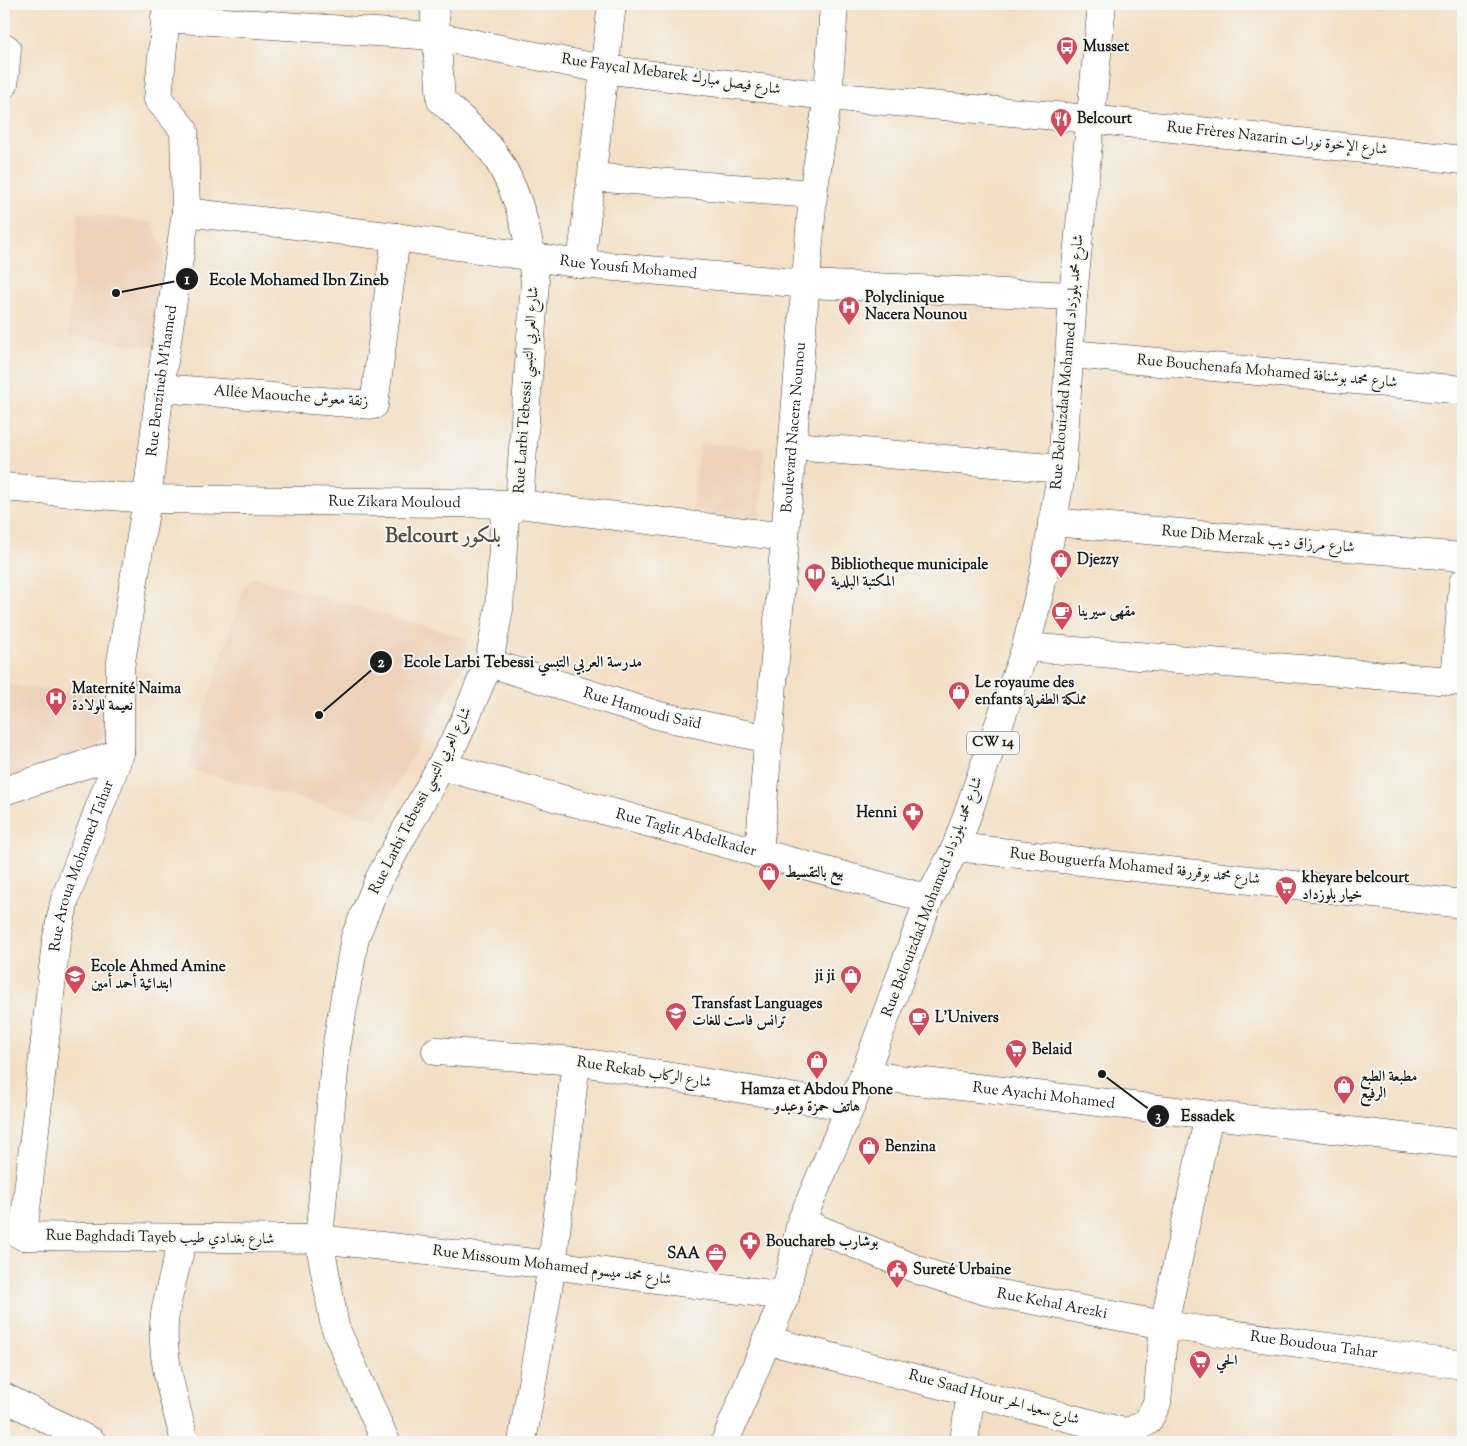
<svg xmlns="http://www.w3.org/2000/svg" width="1467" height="1446" font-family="'Sorts Mill Goudy',Amiri,serif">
  <rect width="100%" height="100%" fill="#f6f6f2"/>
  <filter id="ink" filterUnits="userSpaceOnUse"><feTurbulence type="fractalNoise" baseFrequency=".02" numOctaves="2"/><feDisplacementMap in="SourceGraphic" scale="10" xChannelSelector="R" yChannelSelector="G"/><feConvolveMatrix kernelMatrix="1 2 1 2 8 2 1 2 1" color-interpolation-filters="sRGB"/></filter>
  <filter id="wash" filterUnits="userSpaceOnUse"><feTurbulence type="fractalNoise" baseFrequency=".0096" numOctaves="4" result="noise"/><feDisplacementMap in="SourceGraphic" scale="20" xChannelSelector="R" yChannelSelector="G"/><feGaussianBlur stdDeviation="1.12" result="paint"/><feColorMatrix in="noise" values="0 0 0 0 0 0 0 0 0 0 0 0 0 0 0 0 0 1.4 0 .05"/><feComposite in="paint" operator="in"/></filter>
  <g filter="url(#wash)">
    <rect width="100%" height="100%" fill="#f3dfc5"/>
    <path fill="#edd1ba" d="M79,212L153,223L164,250L156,348L68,335Z
      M699,443L764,448L759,527L690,523Z
      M253,577L467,638L463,664L378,819L198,772L187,766L244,587Z
      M4,685L109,696L106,738L95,748L4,782Z"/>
  </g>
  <g filter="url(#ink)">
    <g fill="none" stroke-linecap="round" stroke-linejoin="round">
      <g stroke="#3c3935" stroke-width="29">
        <g id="minor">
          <path d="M165,18L435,36L603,69L828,96L1090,119L1463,160"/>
          <path d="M4,84L7,49"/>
          <path d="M592,177L813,194"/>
          <path id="s1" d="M186,212L396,237L581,264L807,284L1073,296"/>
          <path d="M581,264L612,4"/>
          <path d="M1071,354L1463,390"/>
          <path d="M160,388L374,405L396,237"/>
          <path d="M794,446L1062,469"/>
          <path id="s2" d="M4,487L147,499L519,504L785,537"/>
          <path d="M1052,522L1463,557"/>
          <path d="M1026,647L1463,682"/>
          <path id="s3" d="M489,663L660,716L769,739"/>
          <path d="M1455,679L1463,583"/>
          <path id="s4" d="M441,766L929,899"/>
          <path d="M4,791L120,753"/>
          <path d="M956,847L1463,904"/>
          <path id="s5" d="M759,854L813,194L828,96L834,4"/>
          <path d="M436,1051L576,1061L850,1107"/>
          <path id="s6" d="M864,1075L1463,1144"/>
          <path id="s7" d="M801,1222L921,1271L985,1291L1164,1325L1463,1365"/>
          <path d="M4,1226L23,1236L319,1239L552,1265L785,1296"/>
          <path id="s8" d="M23,1236L56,942L65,899L120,753V668L147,499L160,388L186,212L184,130L158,99L167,4"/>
          <path d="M183,1239C177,1263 169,1289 165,1314C159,1357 175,1401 185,1442"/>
          <path d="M766,1340L1124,1432L1135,1429L1148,1421L1157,1403L1164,1325L1209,1115"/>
          <path d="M4,1397L92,1442"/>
          <path d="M386,1442L335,1327L319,1239L336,1049L355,937L379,879L458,735L489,663L499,609L505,516L519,504L535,282C530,239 519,192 495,155C483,137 457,115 441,100L434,4"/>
          <path d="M522,1442L552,1265L576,1061"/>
          <path d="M964,1442L971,1391"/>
        </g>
      </g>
      <g stroke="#3c3935" stroke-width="29">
        <path id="major" d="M725,1442L785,1296L801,1222L864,1075L929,899L956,847L1026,647L1043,578L1062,469L1073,296L1102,4"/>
      </g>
      <use href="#minor" stroke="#fff" stroke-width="28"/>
      <use href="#major" stroke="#fff" stroke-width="28"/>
    </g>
  </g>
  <defs>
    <g id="bus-pin" transform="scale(1.125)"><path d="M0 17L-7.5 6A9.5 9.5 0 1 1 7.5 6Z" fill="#d1495b" stroke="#f6f6f2"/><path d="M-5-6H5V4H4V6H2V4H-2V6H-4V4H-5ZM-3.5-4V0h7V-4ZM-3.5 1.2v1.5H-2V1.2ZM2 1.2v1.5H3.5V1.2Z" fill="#fff"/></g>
    <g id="restaurant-pin" transform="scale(1.125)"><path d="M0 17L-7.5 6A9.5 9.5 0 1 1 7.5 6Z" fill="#d1495b" stroke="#f6f6f2"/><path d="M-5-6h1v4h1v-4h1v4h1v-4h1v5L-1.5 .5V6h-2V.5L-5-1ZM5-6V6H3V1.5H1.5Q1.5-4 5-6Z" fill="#fff"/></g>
    <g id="hospital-pin" transform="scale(1.125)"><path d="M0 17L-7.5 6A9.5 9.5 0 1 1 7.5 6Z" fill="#d1495b" stroke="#f6f6f2"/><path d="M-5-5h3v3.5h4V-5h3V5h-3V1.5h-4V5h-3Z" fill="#fff"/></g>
    <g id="shop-pin" transform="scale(1.125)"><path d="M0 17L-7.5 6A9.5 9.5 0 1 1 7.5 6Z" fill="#d1495b" stroke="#f6f6f2"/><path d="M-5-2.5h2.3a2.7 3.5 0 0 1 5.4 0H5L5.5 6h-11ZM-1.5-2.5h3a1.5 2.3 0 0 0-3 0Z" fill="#fff"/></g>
    <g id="library-pin" transform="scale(1.125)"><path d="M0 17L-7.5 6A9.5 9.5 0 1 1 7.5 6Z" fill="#d1495b" stroke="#f6f6f2"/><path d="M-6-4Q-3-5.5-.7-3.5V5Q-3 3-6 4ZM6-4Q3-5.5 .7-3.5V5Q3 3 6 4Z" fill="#fff"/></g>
    <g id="cafe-pin" transform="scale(1.125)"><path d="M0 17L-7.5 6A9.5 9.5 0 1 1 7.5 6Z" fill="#d1495b" stroke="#f6f6f2"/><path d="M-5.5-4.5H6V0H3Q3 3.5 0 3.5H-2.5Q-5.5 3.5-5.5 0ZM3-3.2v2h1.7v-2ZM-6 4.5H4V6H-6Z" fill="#fff"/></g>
    <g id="pharmacy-pin" transform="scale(1.125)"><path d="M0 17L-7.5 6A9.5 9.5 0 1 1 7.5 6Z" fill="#d1495b" stroke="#f6f6f2"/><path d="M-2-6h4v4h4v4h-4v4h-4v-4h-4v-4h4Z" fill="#fff"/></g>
    <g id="supermarket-pin" transform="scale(1.125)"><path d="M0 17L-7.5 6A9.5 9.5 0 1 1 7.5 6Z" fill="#d1495b" stroke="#f6f6f2"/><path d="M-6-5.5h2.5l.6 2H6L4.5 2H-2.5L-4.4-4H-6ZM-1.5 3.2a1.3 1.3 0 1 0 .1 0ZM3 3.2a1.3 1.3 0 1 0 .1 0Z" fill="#fff"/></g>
    <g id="school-pin" transform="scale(1.125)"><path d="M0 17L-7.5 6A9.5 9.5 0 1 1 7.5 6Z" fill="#d1495b" stroke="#f6f6f2"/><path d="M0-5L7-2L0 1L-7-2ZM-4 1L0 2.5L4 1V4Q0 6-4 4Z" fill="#fff"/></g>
    <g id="office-pin" transform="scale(1.125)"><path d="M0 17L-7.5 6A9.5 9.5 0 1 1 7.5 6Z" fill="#d1495b" stroke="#f6f6f2"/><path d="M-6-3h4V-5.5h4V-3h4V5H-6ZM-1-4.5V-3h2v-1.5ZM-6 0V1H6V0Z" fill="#fff"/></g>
    <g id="civic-pin" transform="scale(1.125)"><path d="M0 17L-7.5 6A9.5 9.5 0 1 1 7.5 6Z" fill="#d1495b" stroke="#f6f6f2"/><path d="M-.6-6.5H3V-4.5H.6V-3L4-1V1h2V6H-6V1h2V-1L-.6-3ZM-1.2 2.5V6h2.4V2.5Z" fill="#fff"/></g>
  </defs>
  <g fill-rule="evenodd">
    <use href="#bus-pin" x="1067" y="47"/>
    <use href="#restaurant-pin" x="1061" y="119"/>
    <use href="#hospital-pin" x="849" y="307"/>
    <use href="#shop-pin" x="1061" y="560"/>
    <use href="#library-pin" x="815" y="574"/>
    <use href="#cafe-pin" x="1062" y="612"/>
    <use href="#shop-pin" x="959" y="692"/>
    <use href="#hospital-pin" x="56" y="698"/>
    <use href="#pharmacy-pin" x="913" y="813"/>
    <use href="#shop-pin" x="769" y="873"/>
    <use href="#supermarket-pin" x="1286" y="887"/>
    <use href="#school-pin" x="75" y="976"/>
    <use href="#shop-pin" x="851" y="976"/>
    <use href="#school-pin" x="676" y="1013"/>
    <use href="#cafe-pin" x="919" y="1018"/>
    <use href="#supermarket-pin" x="1016" y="1050"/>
    <use href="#shop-pin" x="817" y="1061"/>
    <use href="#shop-pin" x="1344" y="1086"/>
    <use href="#shop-pin" x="869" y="1147"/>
    <use href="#pharmacy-pin" x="750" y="1242"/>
    <use href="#office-pin" x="716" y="1254"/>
    <use href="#civic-pin" x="897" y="1270"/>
    <use href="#supermarket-pin" x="1200" y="1361"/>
  </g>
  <g text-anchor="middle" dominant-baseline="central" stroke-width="4" stroke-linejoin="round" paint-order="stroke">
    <rect fill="#f6f6f2" stroke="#5d5d5c" stroke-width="1" x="967" y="731.5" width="52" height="23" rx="4"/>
    <g font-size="14" font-weight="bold" fill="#1c1c1c">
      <text x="993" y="743">CW 14</text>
    </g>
    <g font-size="15" font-weight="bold" fill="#1c1c1c" stroke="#f6f6f2" text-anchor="start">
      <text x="1083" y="47">Musset</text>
      <text x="1077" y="119">Belcourt</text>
      <text x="865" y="298">Polyclinique<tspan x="865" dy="17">Nacera Nounou</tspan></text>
      <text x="1077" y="560">Djezzy</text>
      <text x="831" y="565">Bibliotheque municipale<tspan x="831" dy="17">المكتبة البلدية</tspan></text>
      <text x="1078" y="612">مقهى سيرينا</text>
      <text x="975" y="683">Le royaume des<tspan x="975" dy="17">enfants مملكة الطفولة</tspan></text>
      <text x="72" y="689">Maternité Naima<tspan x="72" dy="17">نعيمة للولادة</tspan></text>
      <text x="897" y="813" text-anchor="end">Henni</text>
      <text x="785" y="873">بيع بالتقسيط</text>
      <text x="1302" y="878">kheyare belcourt<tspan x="1302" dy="17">خيار بلوزداد</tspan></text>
      <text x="91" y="967">Ecole Ahmed Amine<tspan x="91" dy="17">ابتدائية أحمد أمين</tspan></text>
      <text x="835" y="976" text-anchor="end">ji ji</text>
      <text x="692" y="1004">Transfast Languages<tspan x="692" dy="17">ترانس فاست للغات</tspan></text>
      <text x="935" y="1018">L'Univers</text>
      <text x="1032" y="1050">Belaid</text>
      <text x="1360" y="1077">مطبعة الطبع<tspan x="1360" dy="17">الرفيع</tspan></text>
      <text x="817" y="1090" text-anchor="middle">Hamza et Abdou Phone<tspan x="817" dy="17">هاتف حمزة وعبدو</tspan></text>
      <text x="885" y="1147">Benzina</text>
      <text x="766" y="1242">Bouchareb بوشارب</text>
      <text x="700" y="1254" text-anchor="end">SAA</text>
      <text x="913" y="1270">Sureté Urbaine</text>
      <text x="1216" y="1361">الحي</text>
    </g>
    <g font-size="15" fill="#1c1c1c" stroke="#f6f6f2">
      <text transform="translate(671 75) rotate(8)">Rue Fayçal Mebarek شارع فيصل مبارك</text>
      <text transform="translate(1277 139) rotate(6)">Rue Frères Nazarin شارع الإخوة نورات</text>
      <text stroke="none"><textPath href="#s1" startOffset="446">Rue Yousfi Mohamed</textPath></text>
      <text transform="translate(1068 362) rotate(-85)">Rue Belouizdad Mohamed شارع محمد بلوزداد</text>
      <text transform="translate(1267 372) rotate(5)">Rue Bouchenafa Mohamed شارع محمد بوشنافة</text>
      <text stroke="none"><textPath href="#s8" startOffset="871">Rue Benzineb M'hamed</textPath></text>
      <text transform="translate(527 390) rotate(-86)">Rue Larbi Tebessi شارع العربي التبسي</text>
      <text transform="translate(291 397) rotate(4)">Allée Maouche زنقة معوش</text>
      <text stroke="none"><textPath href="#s5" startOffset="428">Boulevard Nacera Nounou</textPath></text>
      <text stroke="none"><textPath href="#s2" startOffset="391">Rue Zikara Mouloud</textPath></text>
      <text transform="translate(1258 540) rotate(5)">Rue Dib Merzak شارع مرزاق ديب</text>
      <text stroke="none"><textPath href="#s3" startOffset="160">Rue Hamoudi Saïd</textPath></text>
      <text transform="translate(421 801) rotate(-63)">Rue Larbi Tebessi شارع العربي التبسي</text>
      <text stroke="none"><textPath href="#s4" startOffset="254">Rue Taglit Abdelkader</textPath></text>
      <text stroke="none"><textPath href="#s8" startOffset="376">Rue Aroua Mohamed Tahar</textPath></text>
      <text transform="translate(1135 867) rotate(6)">Rue Bouguerfa Mohamed شارع محمد بوقررفة</text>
      <text transform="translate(933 897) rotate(-69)">Rue Belouizdad Mohamed شارع محمد بلوزداد</text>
      <text transform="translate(644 1073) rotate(9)">Rue Rekab شارع الركاب</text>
      <text stroke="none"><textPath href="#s6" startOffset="181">Rue Ayachi Mohamed</textPath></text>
      <text transform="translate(160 1238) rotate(1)">Rue Baghdadi Tayeb شارع بغدادي طيب</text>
      <text transform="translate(552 1266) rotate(7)">Rue Missoum Mohamed شارع محمد ميسوم</text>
      <text stroke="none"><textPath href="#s7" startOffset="265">Rue Kehal Arezki</textPath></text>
      <text stroke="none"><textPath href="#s7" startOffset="530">Rue Boudoua Tahar</textPath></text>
      <text transform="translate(994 1398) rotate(15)">Rue Saad Hour شارع سعيد الحر</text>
    </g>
    <g font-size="20" font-weight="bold" fill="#5b483c" stroke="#f6f6f2">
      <text x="443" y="537">Belcourt بلكور</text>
    </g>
  </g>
  <path fill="none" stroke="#1c1c1c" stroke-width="2" d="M116 293L187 279M319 715L381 662M1102 1074L1158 1116"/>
  <g fill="#1c1c1c" stroke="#f6f6f2" stroke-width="2">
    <circle cx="116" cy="293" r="5"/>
    <circle cx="319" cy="715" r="5"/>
    <circle cx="1102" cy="1074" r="5"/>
    <circle cx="187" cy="279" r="12"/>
    <circle cx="381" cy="662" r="12"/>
    <circle cx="1158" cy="1116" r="12"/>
  </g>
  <g font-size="15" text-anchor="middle" font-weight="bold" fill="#fff">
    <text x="187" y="284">1</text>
    <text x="381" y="667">2</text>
    <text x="1158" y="1121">3</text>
  </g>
  <g font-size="16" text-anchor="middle" font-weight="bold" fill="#1c1c1c" stroke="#f6f6f2" stroke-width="4" stroke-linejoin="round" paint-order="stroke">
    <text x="299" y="285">Ecole Mohamed Ibn Zineb</text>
    <text x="523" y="667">Ecole Larbi Tebessi مدرسة العربي التبسي</text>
    <text x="1208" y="1121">Essadek</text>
  </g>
  <rect width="1467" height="1446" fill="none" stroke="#f6f6f2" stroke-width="20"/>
</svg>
